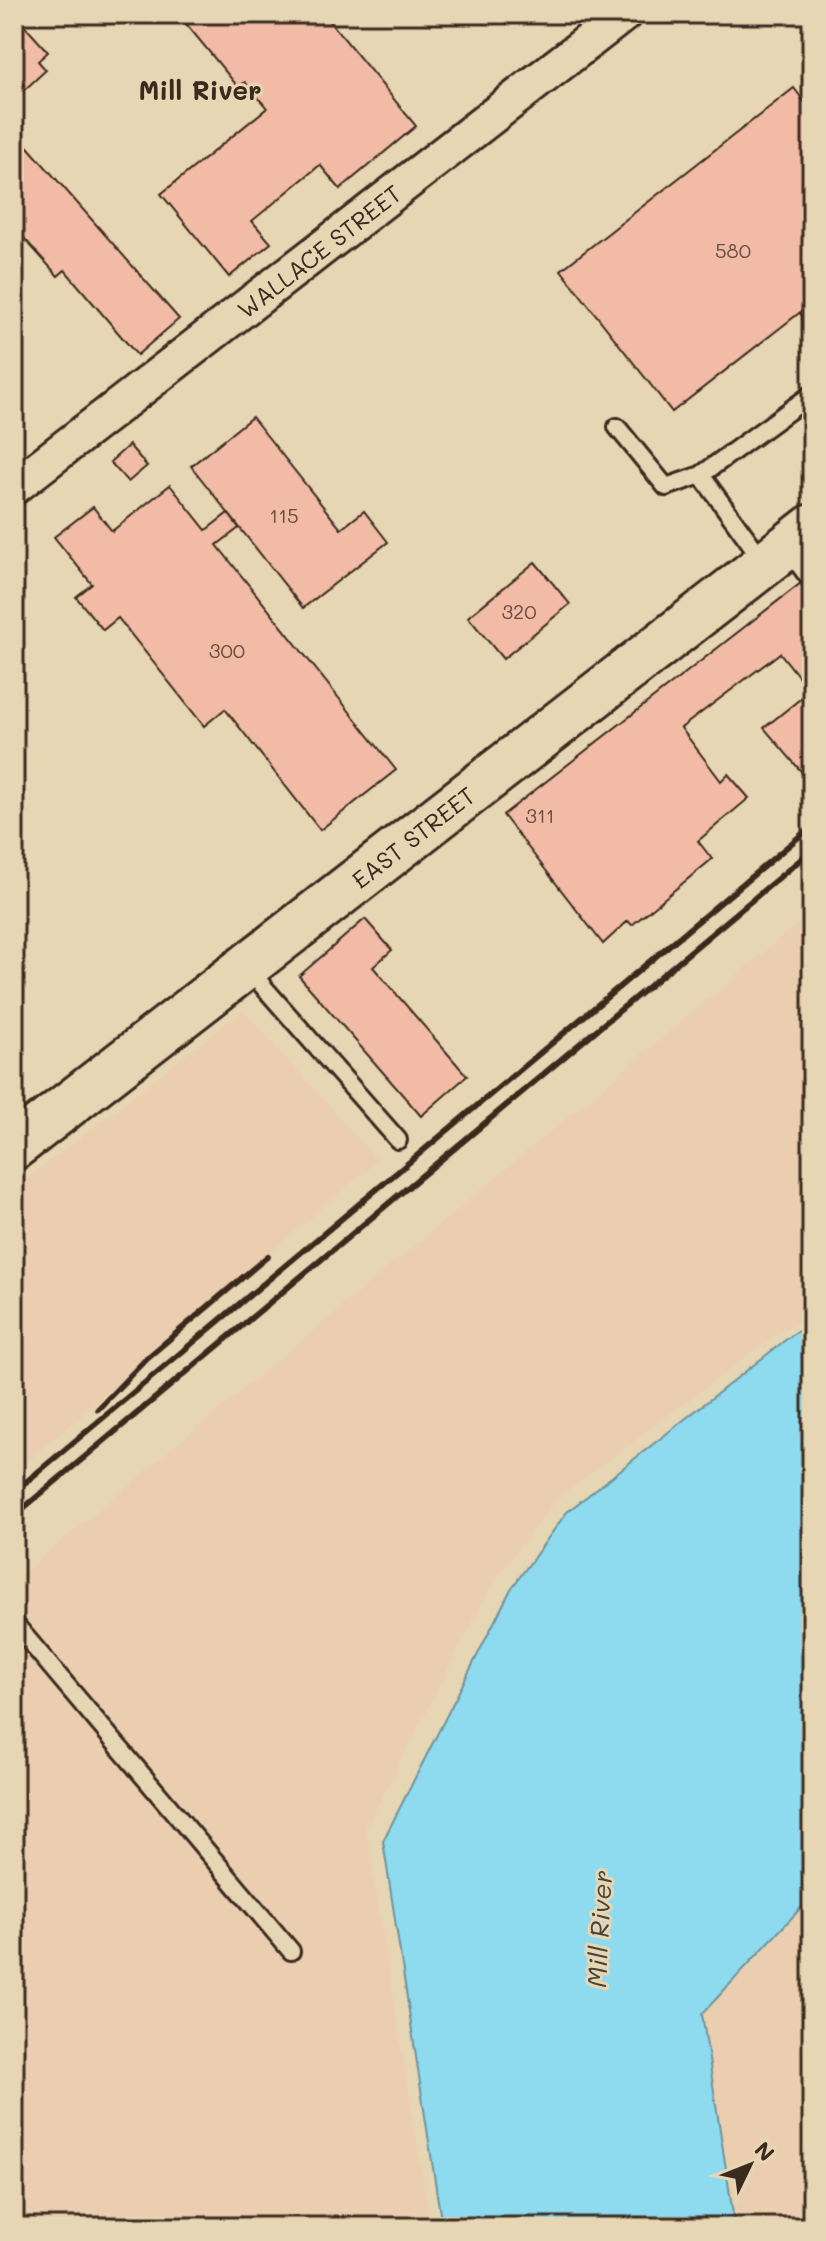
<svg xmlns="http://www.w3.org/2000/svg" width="826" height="2241" font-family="Mali,sans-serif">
  <rect width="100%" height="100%" fill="#e7d6b3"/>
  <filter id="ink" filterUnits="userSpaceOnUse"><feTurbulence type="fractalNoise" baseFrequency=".0125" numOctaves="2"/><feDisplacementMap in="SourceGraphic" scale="16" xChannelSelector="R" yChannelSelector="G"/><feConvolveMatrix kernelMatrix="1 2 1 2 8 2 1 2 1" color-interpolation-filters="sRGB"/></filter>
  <g filter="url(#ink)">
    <path fill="#eaceaf" d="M812,912V1313L778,1333L555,1501L494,1581L366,1828L431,2227H14V1581Z
      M243,1010L378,1160L14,1473V1189Z
      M812,1896V2227H735L702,2014Z"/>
    <path fill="#8edaee" stroke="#6d949b" stroke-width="2" d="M812,1324V1896L702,2014L735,2227H442L383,1841L511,1589L567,1512L793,1334Z"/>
    <path fill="#f2bba6" stroke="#3b2a1e" stroke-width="2" d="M14,14L48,52L38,61L46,70L20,94L14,87Z
      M178,14H324L416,126L340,189L320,165L252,221L271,243L229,277L161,194L267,108L245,82L238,87Z
      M794,88L812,112V303L672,412L561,270Z
      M14,131L179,319L137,355L65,270L58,276L14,227Z
      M812,303V329L800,313Z
      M252,417L341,529L364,511L388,542L303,608L191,466Z
      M129,445L147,466L128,482L110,462Z
      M170,485L206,530L228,513L239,528L217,545L396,770L320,830L225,709L204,726L118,618L103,630L76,597L92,584L54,537L93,507L112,531Z
      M535,562L570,604L503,659L468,617Z
      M801,583L812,597V784L764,728L810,691L780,653L681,728L721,781L728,774L749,798L698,841L712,859L632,925L628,921L603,944L503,815Z
      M365,919L392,950L373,967L467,1076L421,1116L299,976Z"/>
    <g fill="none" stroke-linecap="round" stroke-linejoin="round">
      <g stroke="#3b2a1e" stroke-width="22">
        <path id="service" d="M617,427L666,487L701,475L812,394
          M701,475L764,562
          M787,548L812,582
          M247,968L398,1140
          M14,1623L291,1951"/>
      </g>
      <g stroke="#3b2a1e" stroke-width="40">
        <path id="minor" d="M14,487L624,14"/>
      </g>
      <g stroke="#3b2a1e" stroke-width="50">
        <path id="secondary" d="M14,1147L812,527"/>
      </g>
      <use href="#service" stroke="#e7d6b3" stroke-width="16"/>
      <use href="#minor" stroke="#e7d6b3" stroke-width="34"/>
      <use href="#secondary" stroke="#e7d6b3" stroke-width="44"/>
      <path stroke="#3b2a1e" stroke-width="6" d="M98,1409L147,1358L268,1256
        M14,1492L812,826
        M14,1516L812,850"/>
    </g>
  </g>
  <g text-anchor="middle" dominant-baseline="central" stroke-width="6" stroke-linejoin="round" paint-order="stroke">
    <g font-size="20" fill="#694e40">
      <text x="733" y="250">580</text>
      <text x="284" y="515">115</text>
      <text x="519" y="611">320</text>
      <text x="227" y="650">300</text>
      <text x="540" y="815">311</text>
    </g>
    <g font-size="24" fill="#3b2a1e" stroke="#e7d6b3">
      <text transform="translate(319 251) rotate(-38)">WALLACE STREET</text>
      <text transform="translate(413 837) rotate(-38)">EAST STREET</text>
    </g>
    <g font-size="26" font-weight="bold" fill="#3b2a1e" stroke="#e7d6b3">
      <text x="200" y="90">Mill River</text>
    </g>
    <g font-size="26" font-style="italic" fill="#47443d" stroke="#e7d6b3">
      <text transform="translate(599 1929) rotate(-87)">Mill River</text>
    </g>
  </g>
  <rect width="826" height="2241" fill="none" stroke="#e7d6b3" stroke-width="48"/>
  <rect x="24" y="24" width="778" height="2193" fill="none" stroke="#3b2a1e" stroke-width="3" filter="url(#ink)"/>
  <g transform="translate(750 2165) rotate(47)" stroke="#e7d6b3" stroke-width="6" paint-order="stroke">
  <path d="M0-6L14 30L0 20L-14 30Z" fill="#3b2a1e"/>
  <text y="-12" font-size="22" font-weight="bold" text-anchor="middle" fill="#3b2a1e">N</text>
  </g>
</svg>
